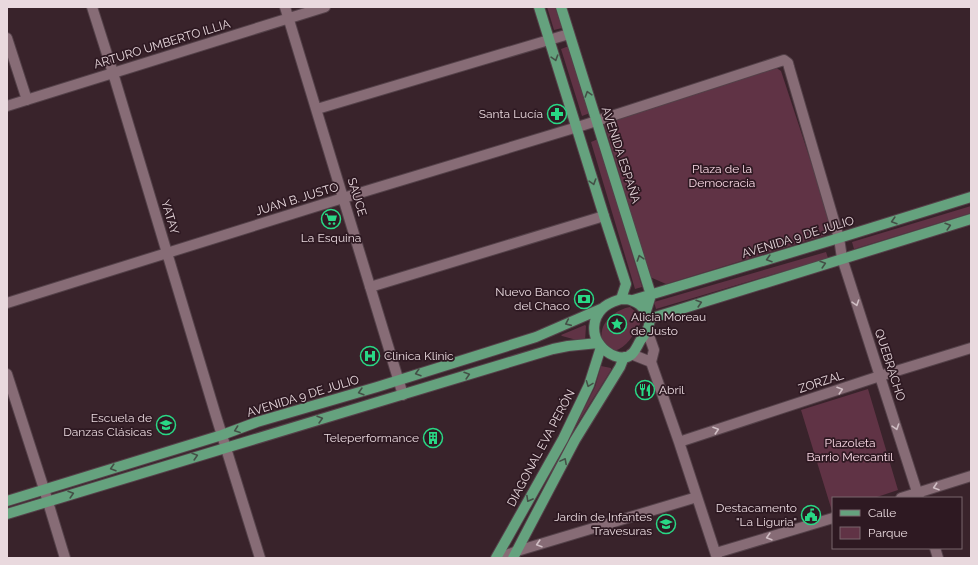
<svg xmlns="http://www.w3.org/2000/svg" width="978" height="565" font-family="Raleway,sans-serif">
  <rect width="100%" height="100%" fill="#39232b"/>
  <path fill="#603345" d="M547,7H555L562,28L554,30Z
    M569,46L590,113L582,116L561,49Z
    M775,67L781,71L830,220L826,235L666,284L650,277L604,123Z
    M598,139L642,287L635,289L591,142Z
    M971,206V213L854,249L852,242Z
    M826,252L828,258L656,309L654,302Z
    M630,307L638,314L640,324C632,336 628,347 614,351L602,341C602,338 601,334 602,331C604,319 618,309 630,307Z
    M585,325L586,326L585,341L584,342L562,336L561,335Z
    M601,366L611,368V370L571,434L595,387Z
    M868,389L898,490L874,498H833V511H832L801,410Z"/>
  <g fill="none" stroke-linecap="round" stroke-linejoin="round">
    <g stroke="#544149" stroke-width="12">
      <path id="minor" d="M92,7L113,73L216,416L260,558
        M285,7L403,395
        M7,38L27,100
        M7,106L325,7
        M317,109L569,34
        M370,287L604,216
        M7,303L343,198L584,125L784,60L788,63L789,67L839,238L842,258L919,498
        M647,330L654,350L651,362L679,442L717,558
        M631,354L651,362
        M7,374L44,489L65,558
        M679,442L880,376L971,348
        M901,498L971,476
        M935,548L938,558
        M716,553L833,518
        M499,558L517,551L697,497"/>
    </g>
    <g stroke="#544149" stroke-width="12">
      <path id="major" d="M539,7L604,216L626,284L621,299
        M561,7L651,295L646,311
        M621,299C625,299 630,299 633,301C642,304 651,316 649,325C648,331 644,336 640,341C638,345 635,351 632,354C622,363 606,353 600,345C591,334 593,318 602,309C607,303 615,301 621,299Z
        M633,300L839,238L971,197
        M649,319L971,219
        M7,501L222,435L257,422L377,387L536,337L603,308
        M7,514L553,349L568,346L598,343
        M496,558L563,439L589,385L601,347
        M513,558L575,440L620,367L624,357"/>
    </g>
    <use href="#minor" stroke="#876c76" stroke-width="10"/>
    <use href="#major" stroke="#65a27e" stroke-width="10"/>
  </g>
  <defs><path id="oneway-chevron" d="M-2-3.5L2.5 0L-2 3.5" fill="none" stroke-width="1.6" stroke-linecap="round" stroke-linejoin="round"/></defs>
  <g stroke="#445047">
    <use href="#oneway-chevron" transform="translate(555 58) rotate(73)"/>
    <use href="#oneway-chevron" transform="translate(588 94) rotate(-107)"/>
    <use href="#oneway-chevron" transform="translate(593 182) rotate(73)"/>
    <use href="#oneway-chevron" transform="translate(894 221) rotate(163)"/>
    <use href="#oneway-chevron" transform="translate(948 226) rotate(-17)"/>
    <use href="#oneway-chevron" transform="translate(640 258) rotate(-108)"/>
    <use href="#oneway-chevron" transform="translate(769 259) rotate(163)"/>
    <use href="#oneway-chevron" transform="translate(823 264) rotate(-17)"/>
    <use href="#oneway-chevron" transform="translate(699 303) rotate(-17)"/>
    <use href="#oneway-chevron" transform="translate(568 323) rotate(156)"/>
    <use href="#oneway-chevron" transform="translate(418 373) rotate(163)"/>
    <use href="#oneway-chevron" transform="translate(467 375) rotate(-17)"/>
    <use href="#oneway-chevron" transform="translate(589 384) rotate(111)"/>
    <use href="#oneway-chevron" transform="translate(361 392) rotate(164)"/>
    <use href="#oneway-chevron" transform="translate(320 419) rotate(-16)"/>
    <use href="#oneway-chevron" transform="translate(237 430) rotate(160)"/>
    <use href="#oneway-chevron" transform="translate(195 456) rotate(-17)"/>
    <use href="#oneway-chevron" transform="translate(564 461) rotate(-62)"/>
    <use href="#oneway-chevron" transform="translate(113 468) rotate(163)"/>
    <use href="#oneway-chevron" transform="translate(71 494) rotate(-17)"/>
    <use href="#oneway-chevron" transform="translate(529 499) rotate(119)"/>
  </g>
  <g stroke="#d0bec4">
    <use href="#oneway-chevron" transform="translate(856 303) rotate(72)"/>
    <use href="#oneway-chevron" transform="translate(840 390) rotate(-18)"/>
    <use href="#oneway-chevron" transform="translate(896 427) rotate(72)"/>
    <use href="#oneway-chevron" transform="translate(716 430) rotate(-18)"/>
    <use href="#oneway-chevron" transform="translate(936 487) rotate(162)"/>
    <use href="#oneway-chevron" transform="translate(769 537) rotate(164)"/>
    <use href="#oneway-chevron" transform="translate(539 544) rotate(163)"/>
  </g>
  <defs>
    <g id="pharmacy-ring" transform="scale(1)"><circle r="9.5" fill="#2e1922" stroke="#29d885" stroke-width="1.5"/><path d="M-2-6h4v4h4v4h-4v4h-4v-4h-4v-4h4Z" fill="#29d885"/></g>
    <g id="supermarket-ring" transform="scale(1)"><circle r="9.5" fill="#2e1922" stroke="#29d885" stroke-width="1.5"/><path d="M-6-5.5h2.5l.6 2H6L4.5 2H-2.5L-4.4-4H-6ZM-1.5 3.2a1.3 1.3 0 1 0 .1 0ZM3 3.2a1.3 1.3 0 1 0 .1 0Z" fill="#29d885"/></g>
    <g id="bank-ring" transform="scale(1)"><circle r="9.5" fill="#2e1922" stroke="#29d885" stroke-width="1.5"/><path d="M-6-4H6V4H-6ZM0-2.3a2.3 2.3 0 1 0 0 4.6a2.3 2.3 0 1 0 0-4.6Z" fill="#29d885"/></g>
    <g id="sight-ring" transform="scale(1)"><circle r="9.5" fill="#2e1922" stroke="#29d885" stroke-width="1.5"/><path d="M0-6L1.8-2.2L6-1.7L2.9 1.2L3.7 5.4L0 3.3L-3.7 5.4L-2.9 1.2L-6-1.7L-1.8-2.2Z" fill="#29d885"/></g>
    <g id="hospital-ring" transform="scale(1)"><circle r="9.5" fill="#2e1922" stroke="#29d885" stroke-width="1.5"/><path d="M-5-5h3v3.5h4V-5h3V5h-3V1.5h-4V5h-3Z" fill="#29d885"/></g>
    <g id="restaurant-ring" transform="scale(1)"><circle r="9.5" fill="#2e1922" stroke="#29d885" stroke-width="1.5"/><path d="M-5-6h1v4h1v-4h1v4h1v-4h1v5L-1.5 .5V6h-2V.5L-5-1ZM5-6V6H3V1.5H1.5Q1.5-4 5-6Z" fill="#29d885"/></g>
    <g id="school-ring" transform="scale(1)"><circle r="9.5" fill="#2e1922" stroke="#29d885" stroke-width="1.5"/><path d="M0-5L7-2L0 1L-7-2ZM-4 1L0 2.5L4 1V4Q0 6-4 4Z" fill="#29d885"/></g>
    <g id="building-ring" transform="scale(1)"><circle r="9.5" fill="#2e1922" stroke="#29d885" stroke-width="1.5"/><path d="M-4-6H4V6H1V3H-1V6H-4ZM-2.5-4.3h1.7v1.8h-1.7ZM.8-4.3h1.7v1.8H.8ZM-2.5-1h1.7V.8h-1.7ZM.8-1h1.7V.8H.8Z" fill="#29d885"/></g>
    <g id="civic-ring" transform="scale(1)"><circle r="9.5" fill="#2e1922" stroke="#29d885" stroke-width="1.5"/><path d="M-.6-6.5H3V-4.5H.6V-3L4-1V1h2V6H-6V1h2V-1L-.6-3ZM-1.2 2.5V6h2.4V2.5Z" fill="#29d885"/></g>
  </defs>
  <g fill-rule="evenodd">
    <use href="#pharmacy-ring" x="557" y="114"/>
    <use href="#supermarket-ring" x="331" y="219"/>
    <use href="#bank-ring" x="584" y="299"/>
    <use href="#sight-ring" x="617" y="324"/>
    <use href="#hospital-ring" x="370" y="356"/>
    <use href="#restaurant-ring" x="645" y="390"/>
    <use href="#school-ring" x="166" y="425"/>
    <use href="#building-ring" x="433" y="438"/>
    <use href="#civic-ring" x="811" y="515"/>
    <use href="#school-ring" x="666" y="524"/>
  </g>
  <g text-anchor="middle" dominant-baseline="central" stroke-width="3.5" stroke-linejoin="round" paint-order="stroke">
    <g font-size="12" fill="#e9d9de" stroke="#2e1922">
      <text transform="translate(162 44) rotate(-17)">ARTURO UMBERTO ILLIA</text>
      <text transform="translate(621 155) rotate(72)">AVENIDA ESPAÑA</text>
      <text transform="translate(357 197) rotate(73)">SAUCE</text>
      <text transform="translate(297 199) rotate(-17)">JUAN B. JUSTO</text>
      <text transform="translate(170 217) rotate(73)">YATAY</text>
      <text transform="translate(798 237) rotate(-17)">AVENIDA 9 DE JULIO</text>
      <text transform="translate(890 365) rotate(72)">QUEBRACHO</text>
      <text transform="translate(821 382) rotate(-18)">ZORZAL</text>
      <text transform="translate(303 396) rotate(-17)">AVENIDA 9 DE JULIO</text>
      <text transform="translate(541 448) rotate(-62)">DIAGONAL EVA PERÓN</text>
    </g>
    <g font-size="12" fill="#e9d9de" stroke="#2e1922" text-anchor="end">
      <text x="543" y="114">Santa Lucía</text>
      <text x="331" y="238" text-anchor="middle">La Esquina</text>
      <text x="570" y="292">Nuevo Banco<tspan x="570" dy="14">del Chaco</tspan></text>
      <text x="631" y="317" text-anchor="start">Alicia Moreau<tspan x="631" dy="14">de Justo</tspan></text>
      <text x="384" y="356" text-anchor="start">Clinica Klinic</text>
      <text x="659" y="390" text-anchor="start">Abril</text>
      <text x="152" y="418">Escuela de<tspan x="152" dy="14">Danzas Clásicas</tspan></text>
      <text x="419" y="438">Teleperformance</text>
      <text x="797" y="508">Destacamento<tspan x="797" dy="14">"La Liguria"</tspan></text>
      <text x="652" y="517">Jardín de Infantes<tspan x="652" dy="14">Travesuras</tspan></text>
    </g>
    <g font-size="12" fill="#fad9e5" stroke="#2e1922">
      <text x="722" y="169">Plaza de la<tspan x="722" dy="14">Democracia</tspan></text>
      <text x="850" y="443">Plazoleta<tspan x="850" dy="14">Barrio Mercantil</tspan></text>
    </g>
  </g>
  <rect width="978" height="565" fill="none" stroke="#e9d9de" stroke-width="16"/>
  <rect x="832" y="497" width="130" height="52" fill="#2e1922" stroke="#79666d"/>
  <rect x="840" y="510" width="20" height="6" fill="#65a27e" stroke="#79666d"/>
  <text x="868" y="517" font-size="12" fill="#e9d9de">Calle</text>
  <rect x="840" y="527" width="20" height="12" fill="#603345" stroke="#79666d"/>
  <text x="868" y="537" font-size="12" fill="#e9d9de">Parque</text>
</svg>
